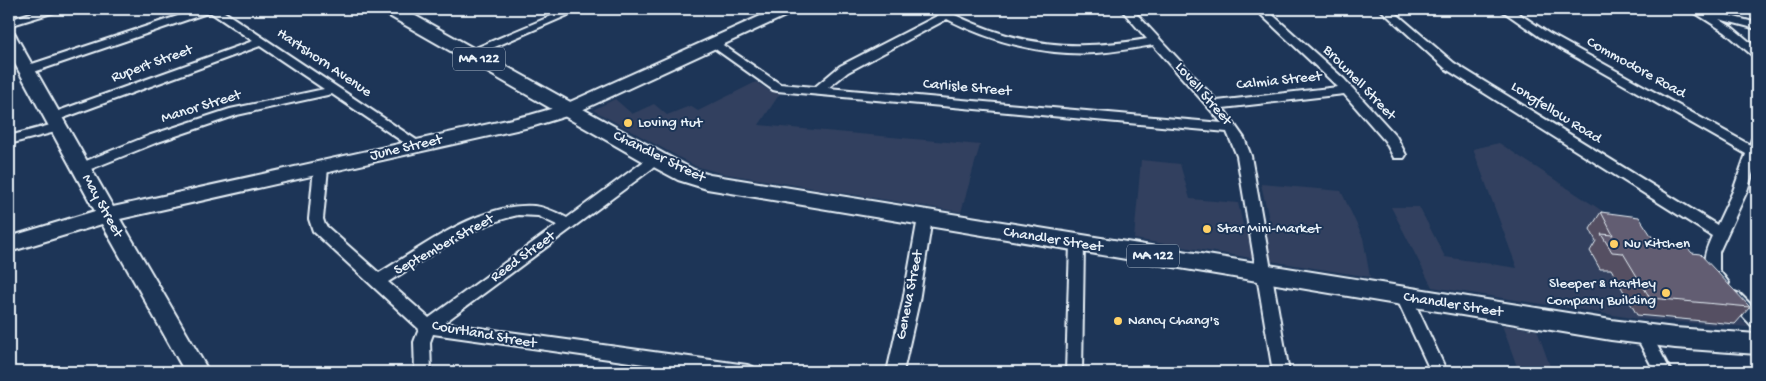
<svg xmlns="http://www.w3.org/2000/svg" width="1766" height="381" font-family="'Gochi Hand',sans-serif">
  <rect width="100%" height="100%" fill="#1d3557"/>
  <filter id="ink" filterUnits="userSpaceOnUse"><feTurbulence type="fractalNoise" baseFrequency=".02" numOctaves="2"/><feDisplacementMap in="SourceGraphic" scale="10" xChannelSelector="R" yChannelSelector="G"/><feConvolveMatrix kernelMatrix="1 2 1 2 8 2 1 2 1" color-interpolation-filters="sRGB"/></filter>
  <g filter="url(#ink)">
    <path fill="#32415f" d="M756,82L771,92H781L759,125L980,145L961,212L720,173L695,166L593,110L615,99L632,114L654,104L667,115L690,106L698,111Z
      M1499,143L1701,276L1748,327L1639,319L1432,287L1391,207H1419L1445,257L1517,268L1473,149Z
      M1141,160L1180,164L1190,199L1238,203L1243,225L1271,228L1261,184L1341,191L1363,238L1370,277L1134,239Z
      M1502,325L1537,330L1552,372H1519Z"/>
    <g fill="none" stroke-linecap="round" stroke-linejoin="round">
      <g stroke="#e8f1f8" stroke-width="4">
        <path id="street" d="M43,9H59L58,11L9,26V20Z
          M199,9H220L424,145L422,148H412L332,94L237,115L158,142L86,171H76L74,168L76,165L148,136L230,109L324,89L260,46L58,120L54,121L48,117L50,114L253,41L210,12L31,73L27,74L21,70L23,67Z
          M568,9H582L474,56L470,57L464,54L466,52Z
          M931,9L956,10L957,12L955,15C1022,47 1075,51 1147,39L1121,9H1132L1217,101L1338,87L1255,9H1266L1344,79L1396,136L1406,155L1404,158H1394L1385,141L1344,94L1223,108L1244,138L1251,156L1289,372H1273L1237,156L1227,132L777,91L773,90L707,43L709,41H717L780,84L815,87L840,66L939,15ZM947,19C992,42 1045,56 1096,53C1115,52 1134,48 1153,45L1222,123L828,88L848,72Z
          M1380,9H1391L1454,63L1717,225L1733,191L1746,154L1540,37L1500,9H1512L1548,33L1750,145L1752,139L1757,138V160L1747,191L1719,252V270L1729,283L1726,287C1720,289 1717,288 1713,283C1700,265 1704,254 1712,236L1446,69Z
          M1689,9L1708,10L1757,23V29L1719,19L1733,28L1757,48V57L1753,56L1725,32Z
          M58,123L63,124L64,127L63,130L9,144V136Z
          M656,155L663,159L661,162L444,323L747,365L753,367L755,372H700L433,334L430,342L431,372H415L414,342L419,329L313,231L309,219L314,168L316,165H326L328,168L323,219L325,225L379,273C423,247 480,202 534,206C546,207 557,213 567,218L651,156ZM518,215L538,216L557,225L429,318L388,282C430,256 469,226 518,215Z
          M925,213L930,215L932,218L919,301L903,372H887L903,301L918,218L920,215Z
          M1077,239L1082,240L1084,244L1082,372H1066L1070,244L1072,240Z
          M1404,291L1409,293L1412,297L1447,372H1431L1396,297L1399,293Z
          M1735,292L1740,294L1757,311V327L1751,325L1730,302L1727,298L1730,294Z
          M1643,328L1649,330L1671,372H1655L1635,334L1637,330Z"/>
      </g>
      <g stroke="#e8f1f8" stroke-width="4">
        <path id="secondary" d="M776,9H796L794,12L573,114L534,126L120,219L209,372H185L102,224L9,252V237L95,211L9,53V33L15,34L17,38L113,207L530,115L561,106Z"/>
      </g>
      <g stroke="#e8f1f8" stroke-width="4">
        <path id="primary" d="M381,9H403L664,154L694,170L710,175L1611,320L1675,328L1757,334V354L1675,348L1611,340L707,189L678,180L648,164L384,13Z"/>
      </g>
      <use href="#street" fill="#1d3557" fill-rule="evenodd"/>
      <use href="#secondary" fill="#1d3557" fill-rule="evenodd"/>
      <use href="#primary" fill="#1d3557" fill-rule="evenodd"/>
    </g>
    <path fill="#545062" stroke="#e8f1f8" d="M1601,212L1656,243L1692,253L1750,307L1735,324L1637,315L1611,269H1600L1590,251L1596,241L1590,229Z"/>
    <path fill="#625d72" stroke="#e8f1f8" d="M1601,212L1639,217L1656,243L1686,246L1692,253L1700,254L1750,307L1650,298L1623,253L1612,252L1601,234L1613,235Z"/>
  </g>
  <g fill="#ffd166" stroke="#1d3557" stroke-width="2">
    <circle cx="628" cy="123" r="5"/>
    <circle cx="1207" cy="229" r="5"/>
    <circle cx="1614" cy="244" r="5"/>
    <circle cx="1666" cy="293" r="5"/>
    <circle cx="1118" cy="321" r="5"/>
  </g>
  <g text-anchor="middle" dominant-baseline="central" stroke-width="4" stroke-linejoin="round" paint-order="stroke">
    <g fill="#1d3557" stroke="#abb9c8" stroke-width="1">
      <rect x="453" y="47.5" width="52" height="23" rx="4"/>
      <rect x="1127" y="244.5" width="52" height="23" rx="4"/>
    </g>
    <g font-size="14" font-weight="bold" fill="#e8f1f8">
      <text x="479" y="59">MA 122</text>
      <text x="1153" y="256">MA 122</text>
    </g>
    <g font-size="15" fill="#e8f1f8" stroke="#1d3557">
      <text transform="translate(324 63) rotate(34)">Hartshorn Avenue</text>
      <text transform="translate(152 64) rotate(-20)">Rupert Street</text>
      <text transform="translate(1636 68) rotate(29)">Commodore Road</text>
      <text transform="translate(1279 81) rotate(-6)">Calmia Street</text>
      <text transform="translate(1359 83) rotate(46)">Brownell Street</text>
      <text transform="translate(967 88) rotate(5)">Carlisle Street</text>
      <text transform="translate(1203 94) rotate(49)">Lovell Street</text>
      <text transform="translate(201 107) rotate(-17)">Manor Street</text>
      <text transform="translate(1556 113) rotate(32)">Longfellow Road</text>
      <text transform="translate(406 148) rotate(-13)">June Street</text>
      <text transform="translate(659 157) rotate(26)">Chandler Street</text>
      <text transform="translate(102 206) rotate(61)">May Street</text>
      <text transform="translate(1053 240) rotate(9)">Chandler Street</text>
      <text transform="translate(444 245) rotate(-29)">September Street</text>
      <text transform="translate(523 257) rotate(-36)">Reed Street</text>
      <text transform="translate(910 295) rotate(-79)">Geneva Street</text>
      <text transform="translate(1453 305) rotate(9)">Chandler Street</text>
      <text transform="translate(484 335) rotate(10)">Courtland Street</text>
    </g>
    <g font-size="15" fill="#e8f1f8" stroke="#1d3557" text-anchor="start">
      <text x="638" y="123">Loving Hut</text>
      <text x="1217" y="229">Star Mini-Market</text>
      <text x="1624" y="244">Nu Kitchen</text>
      <text x="1656" y="284" text-anchor="end">Sleeper &amp; Hartley<tspan x="1656" dy="17">Company Building</tspan></text>
      <text x="1128" y="321">Nancy Chang's</text>
    </g>
  </g>
  <rect width="1766" height="381" fill="none" stroke="#1d3557" stroke-width="30"/>
  <rect x="15" y="15" width="1736" height="351" fill="none" stroke="#e8f1f8" stroke-width="2" filter="url(#ink)"/>
</svg>
